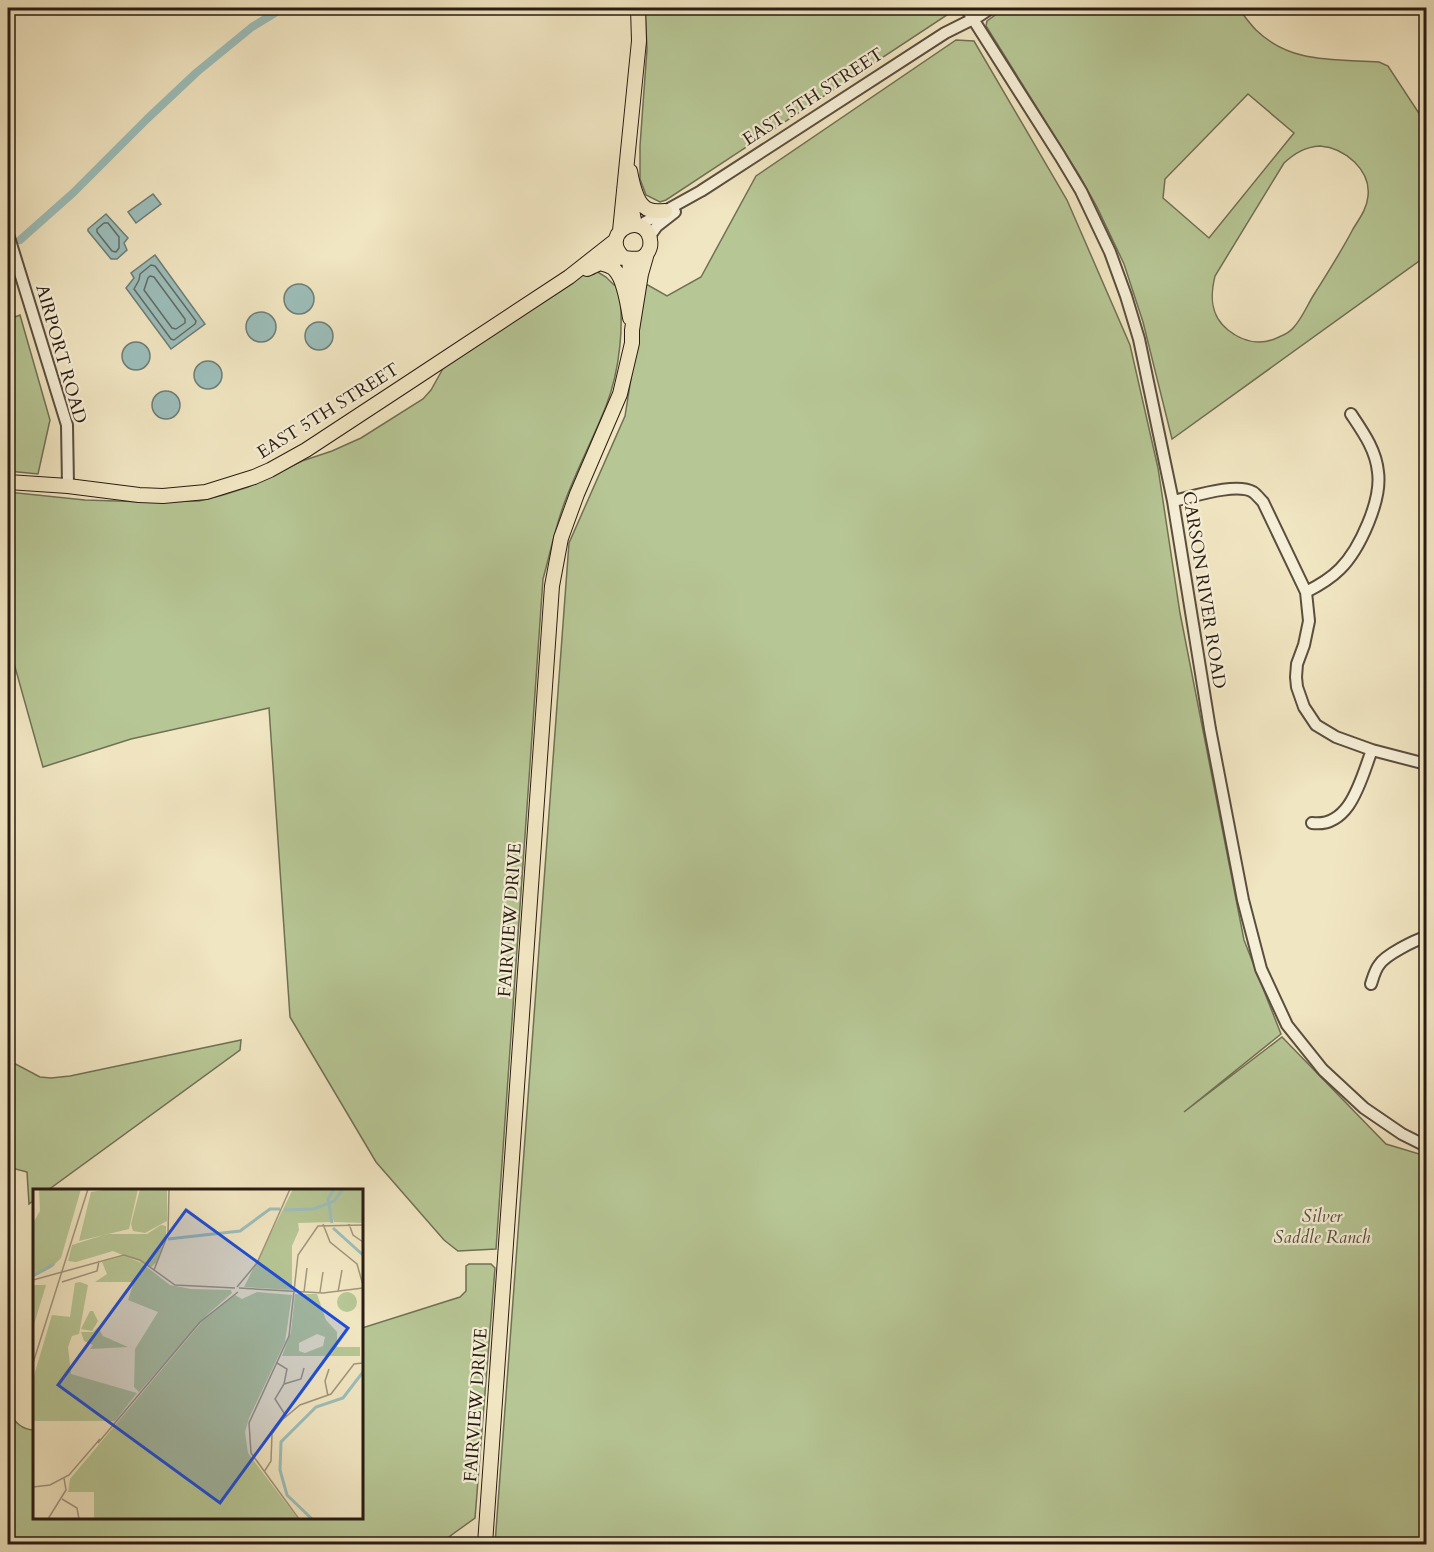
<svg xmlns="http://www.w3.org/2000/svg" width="1434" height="1552" font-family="Cardo,serif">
  <rect width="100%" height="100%" fill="#f1e6c2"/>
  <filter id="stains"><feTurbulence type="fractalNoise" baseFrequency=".00333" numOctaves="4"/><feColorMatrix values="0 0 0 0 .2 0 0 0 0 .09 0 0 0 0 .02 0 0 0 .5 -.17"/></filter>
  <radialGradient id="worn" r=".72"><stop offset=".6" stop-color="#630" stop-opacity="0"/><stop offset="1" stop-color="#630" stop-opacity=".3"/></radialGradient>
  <path fill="#b7c695" stroke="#707054" stroke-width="1.5" fill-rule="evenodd" d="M645,8H947L950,13L666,200L660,202L646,195L640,179V146L647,49Z
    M1005,8H1238C1244,15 1249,23 1256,30C1291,64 1334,59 1379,62L1388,66L1426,124V256L1172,439L1143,322L1124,264L1097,207L1079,175L986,26L987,21ZM1248,94L1294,133L1209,238L1163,198L1165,179ZM1320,146C1345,148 1371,170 1368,196C1367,209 1359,219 1353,229C1341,252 1327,274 1313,296C1307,306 1302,318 1294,327C1291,331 1284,335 1279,337C1261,346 1243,342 1228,330C1210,316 1210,296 1215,276L1284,163C1295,153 1305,147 1320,146Z
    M956,40L974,41L1067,200L1130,345L1158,468L1180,613L1244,940L1281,1034L1184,1112L1282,1037L1386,1144L1426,1156V1544H495L569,543L625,416L646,284L667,296L701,277L756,176Z
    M596,271L606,277L614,285L618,284C625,322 620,370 606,406C593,439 576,471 564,504C555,528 550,554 543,579L496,1249L458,1251L444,1240L376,1162L290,1017L269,708L131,739L43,767L8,642V492L85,500L148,502L199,501L223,495L248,487L302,461L332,451L361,438L423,399L431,390L445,365L584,274Z
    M8,293L15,317L20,315L50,420L38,474L8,471Z
    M241,1040L240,1050L48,1190H34V1200L29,1204L27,1172L8,1167V1060L40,1077L51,1078L70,1076Z
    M469,1264H491L495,1268L475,1518L439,1544H8V1412C15,1422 22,1430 34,1430V1518H362V1328L460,1297L466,1291V1266Z"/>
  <path fill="#9cbeba" stroke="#6e7d77" stroke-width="1.5" d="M153,194L161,204L136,223L128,212Z
    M106,214L128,238L124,243L127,250L117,259H111L88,231V229Z
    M155,255L205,324L171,349L126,288L134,278L131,273Z
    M284 299a15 15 0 1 1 30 0a15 15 0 1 1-30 0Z
    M246 327a15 15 0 1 1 30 0a15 15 0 1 1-30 0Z
    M305 336a14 14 0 1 1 28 0a14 14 0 1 1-28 0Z
    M122 356a14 14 0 1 1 28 0a14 14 0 1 1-28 0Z
    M194 375a14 14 0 1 1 28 0a14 14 0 1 1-28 0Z
    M152 405a14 14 0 1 1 28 0a14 14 0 1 1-28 0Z"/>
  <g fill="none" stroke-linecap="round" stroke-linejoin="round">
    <path stroke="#626c66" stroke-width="1.5" d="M104,223H108L119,237V248L116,252L112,251L97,232V229Z
      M151,265L155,266L196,321L195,324L174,340L171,339L134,289L139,280L140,274Z
      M150,276L154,277L185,319V323L176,329L172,328L144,290L148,278Z"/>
    <path stroke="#9cbeba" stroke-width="8" d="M20,240L73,193L147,119L197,72L252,27L283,8"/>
    <g stroke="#5b4e3f" stroke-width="14">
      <path id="minor" d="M966,8L1060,156L1081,191L1110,252L1126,296L1139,339L1173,501L1210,729L1243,900L1261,969L1287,1025L1323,1070L1364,1108L1402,1134L1426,1146
        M638,226L701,191L945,33L979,16L991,8
        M8,234L67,425L68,486
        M649,237L657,226L675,212
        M1173,501C1192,497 1236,482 1253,492C1256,494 1260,499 1263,502L1306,592L1309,621L1304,645L1297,664L1296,677L1297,687L1304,707L1316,725L1336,737L1372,750L1426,764
        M1306,592C1318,586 1330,579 1340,569C1360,549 1382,500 1378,472C1376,450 1363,432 1351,414
        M1312,823C1351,828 1361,778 1372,750
        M1371,984C1373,978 1375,970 1379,965C1385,955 1415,940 1426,937"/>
    </g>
    <g stroke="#291b13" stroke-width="16">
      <path id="major" d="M630,171C632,182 637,207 650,210C654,212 660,211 665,211
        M628,190L635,225
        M620,231L639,41L638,8
        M629,259L632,296
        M601,263C605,265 612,266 615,270C624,279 628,305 630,318
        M587,269C595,266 604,260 613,258C626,255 644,267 650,247C651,242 650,237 648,233C635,212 601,236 623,257
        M8,482L68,486L139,495L163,496L206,492L254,477L270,470L306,450L402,387L569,277L616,240
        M485,1544L552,586L561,538L577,494L620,394L632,343V330L641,274L647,253"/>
    </g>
    <use href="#minor" stroke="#f6efd7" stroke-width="10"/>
    <use href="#major" stroke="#f1e6c2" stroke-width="14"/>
  </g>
  <g text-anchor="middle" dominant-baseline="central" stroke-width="4.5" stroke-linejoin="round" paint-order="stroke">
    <g font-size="18" fill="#291b13" stroke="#f6efd7">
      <text transform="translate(813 97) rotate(-33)">EAST 5TH STREET</text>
      <text transform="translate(61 354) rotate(74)">AIRPORT ROAD</text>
      <text transform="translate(328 411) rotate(-32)">EAST 5TH STREET</text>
      <text transform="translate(1204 590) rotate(81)">CARSON RIVER ROAD</text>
      <text transform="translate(510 920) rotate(-86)">FAIRVIEW DRIVE</text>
      <text transform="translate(476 1405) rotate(-86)">FAIRVIEW DRIVE</text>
    </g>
    <g font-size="18" font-style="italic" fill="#544e3a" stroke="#f6efd7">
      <text x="1322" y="1216">Silver<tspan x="1322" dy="21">Saddle Ranch</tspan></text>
    </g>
  </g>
  <g transform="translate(33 1189)">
    <rect width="330" height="330" fill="#f1e6c2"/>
    <path d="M6,0H48L28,69L18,79L0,88V34L7,22ZM77,0H105L96,40L46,52L58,3ZM107,0H134V32L112,44L100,42L98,35ZM260,0H330V34L301,33L296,18L299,33L265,34L266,41L259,57V101L211,98ZM128,36L133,37V46L124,73L118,78L80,62L43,73L35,72L39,56L74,45H114ZM91,67L106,72L137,96L158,100L198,101L199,104L175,125L106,203L101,198L102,160L125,123L95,111L101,93H62L74,85L69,73ZM47,93L55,96L46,145L39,147L35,158L38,185L104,204L82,232H0V190L19,126L37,128L42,94ZM0,96H13L0,139ZM304 113a10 10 0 1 1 20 0a10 10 0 1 1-20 0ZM224,103L259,106L252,153L216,229L212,243L215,264L265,330H61V303H35L37,290L172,129L202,106L209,110ZM262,105H284L293,131L304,143V158H327V167H249L258,143ZM284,145L292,148L290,157L272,164L266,162V154ZM57,122H60L65,132L59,142L48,140ZM65,138L70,147L95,158L57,160L60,156L51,152L48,143H60Z" fill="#b7c695" fill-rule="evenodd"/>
    <path fill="none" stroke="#9cbeba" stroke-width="3" d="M251,21L281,20L301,12L310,0M299,34L295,10L301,0M300,39L330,66M135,50L207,42L237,20H247M0,87L21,75M279,330L254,306L247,281L248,253L283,218L310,209L330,183"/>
    <path fill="none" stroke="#a1957c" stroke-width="1.5" d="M290,35L297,53L324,75L330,96M316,35L320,46L330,53M121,81L135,45L136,0M0,91L91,66L107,71L142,96L202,99M29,93L64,82L66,72M204,98L224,74L257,0M206,99L290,104L330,99M271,103L274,79M287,103L290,83M305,103L309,81M0,174L55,0M244,174L254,180L251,195L242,210L253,227M251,195L268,190L271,179M295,207L292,192L296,180M65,254L167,133L205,103M231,283L238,272L239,245L249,231L267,216L298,205L321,175L330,174M0,298L17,296L36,286L67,250M29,310L44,319L46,330M15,330L33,301L31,289M266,330L218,264L216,234L256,147L265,66L285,37L330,36"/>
    <path fill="#1d4ed8" fill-opacity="0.15" stroke="#1d4ed8" stroke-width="3" d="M153,21L315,139L187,314L25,196Z"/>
    <rect width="330" height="330" fill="none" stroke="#291b13" stroke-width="3"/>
  </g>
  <rect width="1434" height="1552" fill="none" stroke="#f1e6c2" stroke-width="30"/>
  <rect x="9" y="9" width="1416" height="1534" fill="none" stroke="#291b13" stroke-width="3"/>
  <rect x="15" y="15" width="1404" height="1522" fill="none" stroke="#291b13" stroke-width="1.5"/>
  <rect width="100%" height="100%" filter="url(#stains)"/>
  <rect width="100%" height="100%" fill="url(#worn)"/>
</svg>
